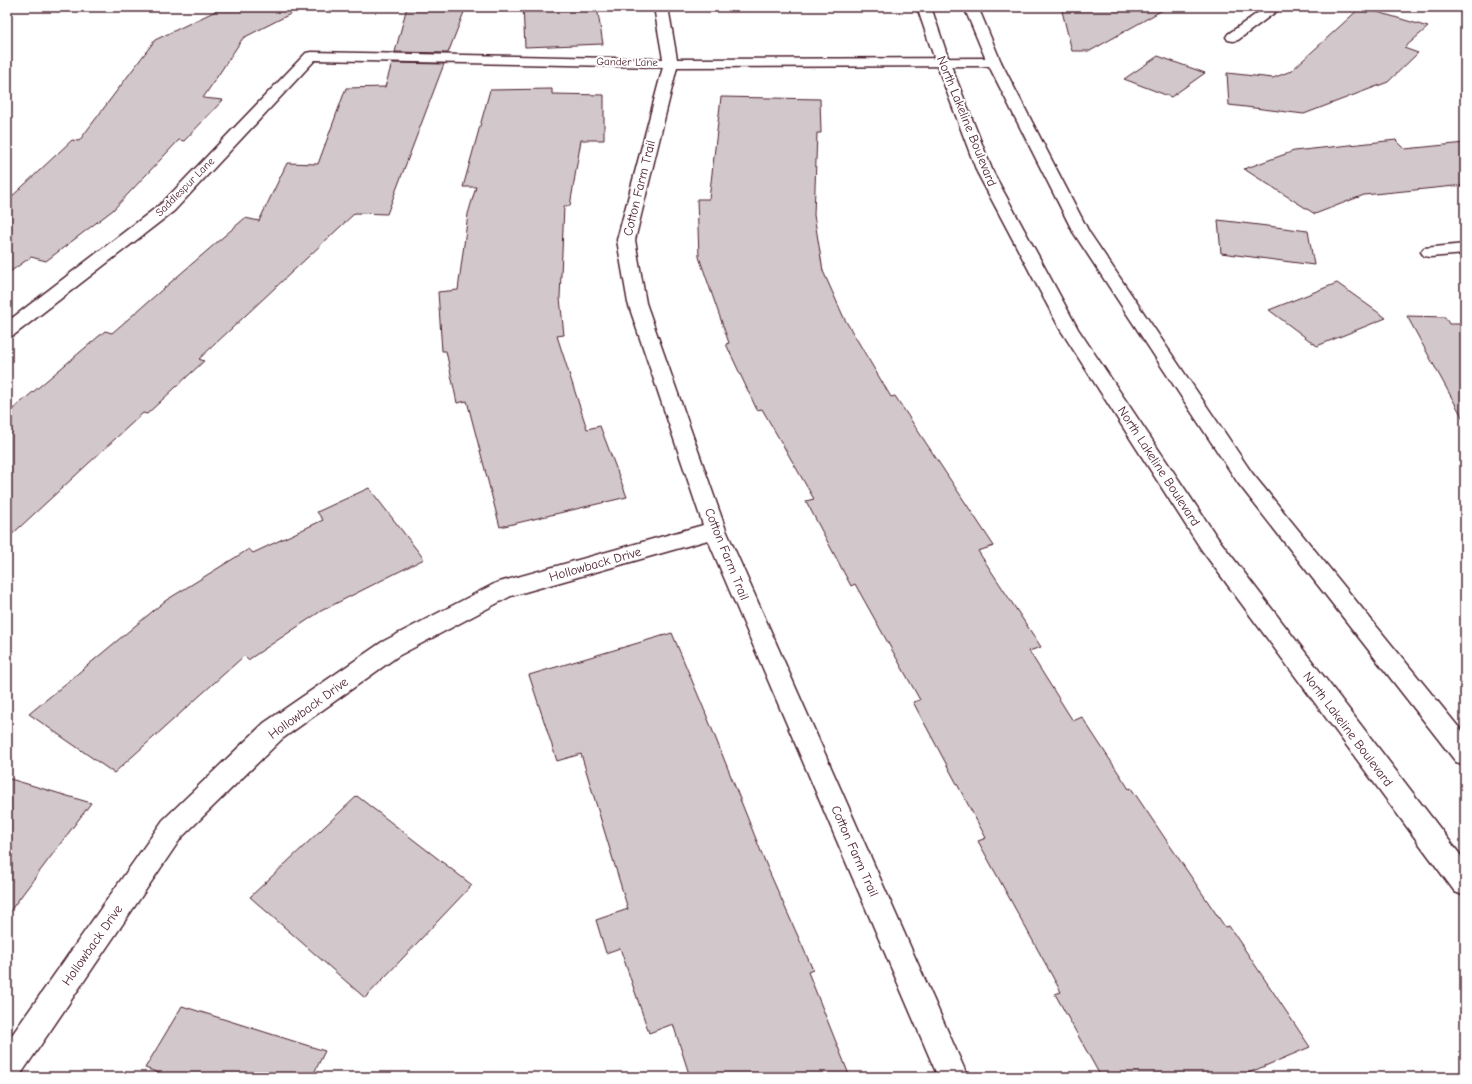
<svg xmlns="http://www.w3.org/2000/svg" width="1472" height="1084" font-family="'Comic Neue',sans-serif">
  <rect width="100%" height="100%" fill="#fff"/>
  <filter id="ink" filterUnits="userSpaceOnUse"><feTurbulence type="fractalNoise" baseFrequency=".025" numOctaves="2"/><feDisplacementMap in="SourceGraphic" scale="8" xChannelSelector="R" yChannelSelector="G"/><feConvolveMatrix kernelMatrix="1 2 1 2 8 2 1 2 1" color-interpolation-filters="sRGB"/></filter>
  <g filter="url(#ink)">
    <path fill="#d2c7cb" stroke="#4a1f2b" d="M224,7H304L243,38L203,98L223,100L184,141L179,140L113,210L46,261L31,257L7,274V201L72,140L79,141L155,40Z
      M407,7H466L448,53L395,52Z
      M523,7H597L603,44L525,47Z
      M1061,7H1168L1090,51H1072Z
      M1361,7L1428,27L1404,48L1418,53L1388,82L1304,114L1229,105L1227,73L1273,78L1291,71Z
      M1158,56L1205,73L1171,97L1124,79Z
      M392,63L444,64L387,214L355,213L199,359L204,361L147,414L143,413L7,539V414L105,331L112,333L245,218L259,221L287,163L318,164L346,88L385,87Z
      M552,89V94L604,95V140H581L570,206H564L560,298L564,335L557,336L587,429L600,426L627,497L500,527L467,401L457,403L446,351H442L438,292L458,290L468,214L476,187H463L490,90Z
      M721,97L820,99L821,133H817L814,215L823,271L844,318L891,397L895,396L994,546L978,551L1041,647L1029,651L1073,721L1082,717L1129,789L1131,788L1225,927L1229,926L1310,1047L1239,1077H1101L1055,994L1061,992L978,841L986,838L913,702L920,700L855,584L851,586L806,501L814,499L762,409L757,410L726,344L729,343L699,257L697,199H709Z
      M1396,140L1405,149L1465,143V185L1364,195L1315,214L1244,169L1294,151Z
      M1218,220L1308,231L1314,265L1221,253Z
      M1337,283L1386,318L1317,346L1269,310Z
      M1407,316L1445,317L1449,324H1465V422Z
      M369,488L424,559L321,611L248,660L244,656L114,773L29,714L165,601L249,549L253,553L323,520L317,512Z
      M672,633L706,714L768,869L813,970L808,972L850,1077H690L673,1024L649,1033L620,948L606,953L596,920L628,909L581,754L557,761L529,675Z
      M7,778L91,803L7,915Z
      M357,796L472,885L365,998L250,897Z
      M182,1006L325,1051L312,1077H170L145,1068Z"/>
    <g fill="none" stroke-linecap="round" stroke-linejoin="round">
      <g stroke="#4a1f2b" stroke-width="3">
        <path id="minor" d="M654,7H668L677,59L994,58L999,59L1001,62L999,65L994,66L677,67L635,240L646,303L726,530L968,1077H938L708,540L511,596L398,656L282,739L181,838L19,1077H7V1042L163,820L264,723L382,642L496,583L703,525L628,303L617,240L663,67L315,60L174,211L14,335L7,337V322L162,203L306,53L311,52L663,59Z
          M1266,7H1282L1238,40L1233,41L1228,40L1226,37L1228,34Z
          M1465,244V254L1430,257L1424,256L1421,252L1424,248Z"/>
      </g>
      <g stroke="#4a1f2b" stroke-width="3">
        <path id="major" d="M917,7H931L950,63L993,172L1078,329L1217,537L1465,861V896L1455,892L1201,549L1060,329L977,172L936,63Z
          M964,7H978L1001,62L1089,232L1252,473L1465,735V765L1456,762L1238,483L1073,232L987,62Z"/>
      </g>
      <use href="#minor" fill="#fff" fill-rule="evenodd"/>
      <use href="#major" fill="#fff" fill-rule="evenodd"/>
    </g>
  </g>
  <g text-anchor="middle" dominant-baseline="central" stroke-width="4" stroke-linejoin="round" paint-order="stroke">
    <g font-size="11" fill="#4a1f2b" stroke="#fff">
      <text transform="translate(627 62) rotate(1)">Gander Lane</text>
      <text transform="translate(185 187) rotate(-45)">Saddlespur Lane</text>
    </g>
    <g font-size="13" fill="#4a1f2b" stroke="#fff">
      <text transform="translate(967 121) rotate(68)">North Lakeline Boulevard</text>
      <text transform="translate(639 188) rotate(-76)">Cotton Farm Trail</text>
      <text transform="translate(1159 466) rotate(57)">North Lakeline Boulevard</text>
      <text transform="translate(727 554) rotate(68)">Cotton Farm Trail</text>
      <text transform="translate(595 564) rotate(-16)">Hollowback Drive</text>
      <text transform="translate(308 708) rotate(-36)">Hollowback Drive</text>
      <text transform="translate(1348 729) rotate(53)">North Lakeline Boulevard</text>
      <text transform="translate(855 851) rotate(66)">Cotton Farm Trail</text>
      <text transform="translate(92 945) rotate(-55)">Hollowback Drive</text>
    </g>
  </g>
  <rect width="1472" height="1084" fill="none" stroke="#fff" stroke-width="24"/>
  <rect x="12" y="12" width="1448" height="1060" fill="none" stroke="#4a1f2b" stroke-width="1.5" filter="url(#ink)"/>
</svg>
